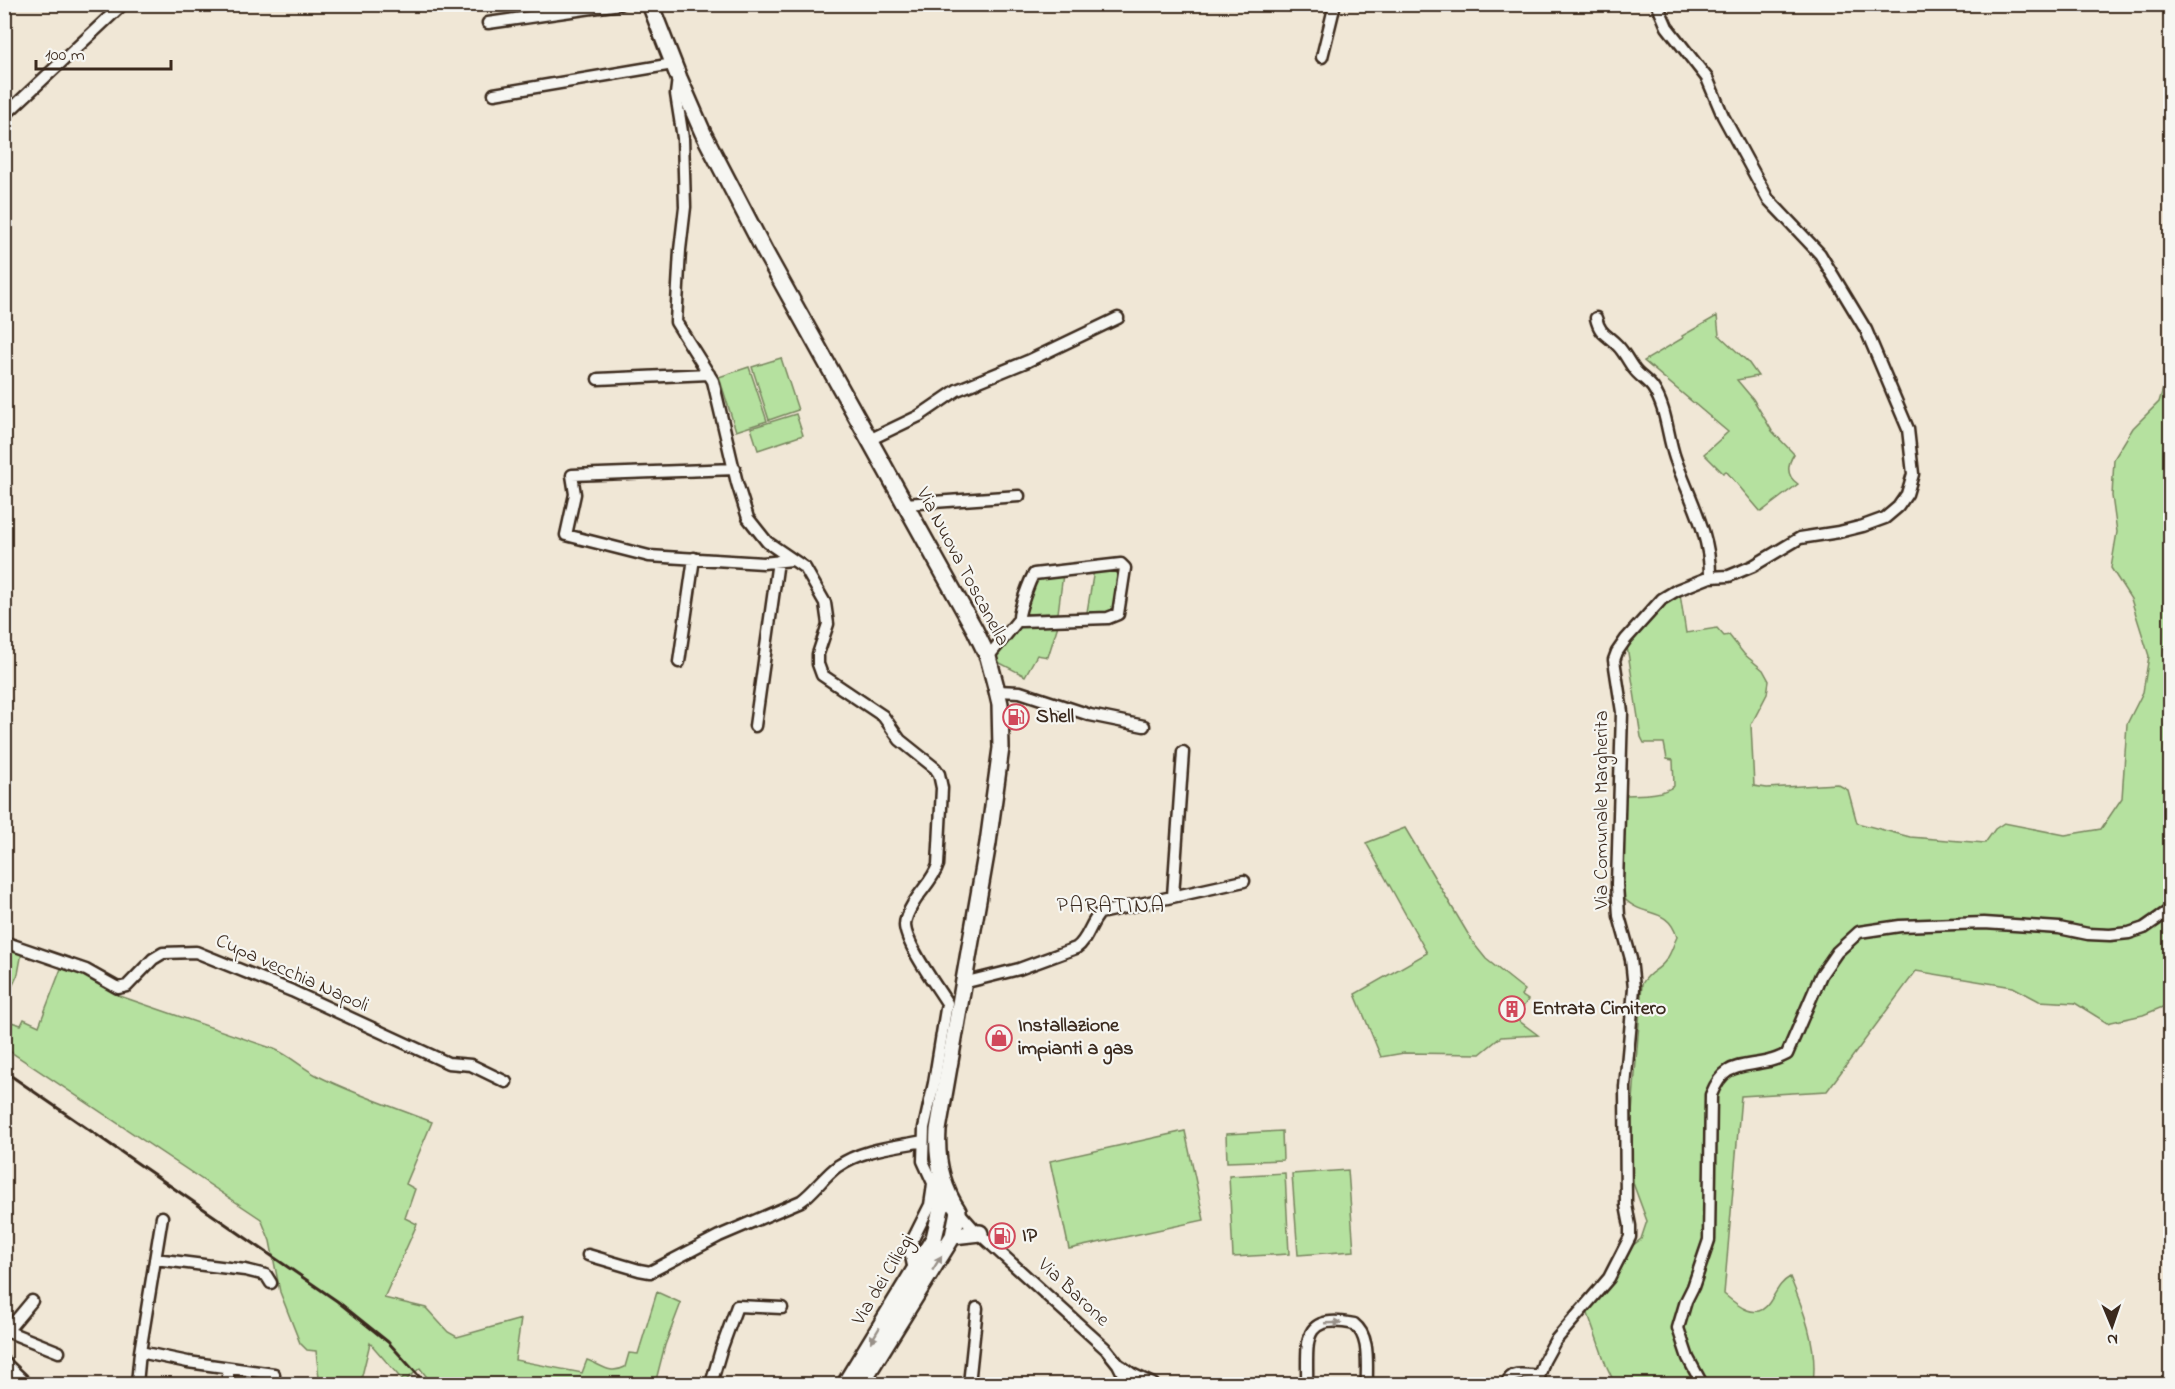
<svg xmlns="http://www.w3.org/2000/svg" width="2175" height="1389" font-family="'Indie Flower',sans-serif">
  <rect width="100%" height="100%" fill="#f0e7d6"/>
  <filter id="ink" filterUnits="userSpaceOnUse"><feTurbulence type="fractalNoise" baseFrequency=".0167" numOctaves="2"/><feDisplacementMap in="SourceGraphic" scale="12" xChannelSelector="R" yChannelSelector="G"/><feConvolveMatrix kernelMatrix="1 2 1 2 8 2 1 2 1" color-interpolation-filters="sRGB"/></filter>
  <g filter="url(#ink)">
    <path fill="#b5e19f" stroke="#78865e" stroke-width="1.5" d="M1717,316L1719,335L1748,362L1758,376L1737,380L1753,399L1772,431L1794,454C1787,465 1786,476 1798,484L1761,512L1726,471L1723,473L1704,454L1728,432L1644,361L1683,338L1682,336Z
      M2170,342V1004L2143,1015L2107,1023L2075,1003L2039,1001L2013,987L1916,971L1827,1091L1741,1096L1724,1294C1737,1305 1756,1322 1769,1303C1777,1292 1778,1284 1790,1277C1803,1308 1818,1347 1813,1382L1810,1384H1615L1606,1365L1587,1311L1611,1282L1632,1246L1641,1239L1647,1221L1633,1183L1630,1139L1642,984C1650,970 1658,972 1666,960C1671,954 1673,945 1677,937C1667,904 1642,920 1622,896V795C1638,794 1661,796 1674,786L1673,760L1667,759L1664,743H1644L1641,737L1627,646C1634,628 1663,603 1680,594L1686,633L1717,628L1724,636L1729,635L1744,654L1763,670L1769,681L1767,694L1751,725L1754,786L1767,788L1837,784L1848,790L1857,823L1910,837L1985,843L1995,829L2004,823L2065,835L2101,829L2122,798L2127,724L2143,692L2149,656L2131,599L2111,568L2117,532L2112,496L2114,459L2133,428L2159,402L2168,372Z
      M781,358L798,410L769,420L752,367Z
      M749,367L767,421L736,431L719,377Z
      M796,414L803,435L758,450L751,428Z
      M1121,568L1114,612H1087L1094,570Z
      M1063,574L1058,613L1021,614L1034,578Z
      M1019,625H1058L1048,657L1037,655L1025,676L998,662L996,656L1002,650Z
      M1405,828L1474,944L1486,959L1525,990L1521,995L1528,1000L1515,1018L1538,1035L1501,1037L1480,1054L1404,1053L1381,1057L1355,994L1427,953L1366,843Z
      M4,948L22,952L18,974L5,1002Z
      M62,966L92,979L120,996L274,1049C291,1056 302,1068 318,1076C354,1094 394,1107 432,1122L406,1184L415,1189L405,1218L417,1224L384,1298L426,1308L448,1332L457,1337L521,1319L515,1360L582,1373L587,1360C602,1365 609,1375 625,1367L629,1353L638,1354L657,1292L681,1303L665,1345L655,1384H432L420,1368L404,1382L370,1343L360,1384H322L323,1379L319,1378L316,1351L307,1350L300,1343L280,1292L270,1241L261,1219L5,1048V1020L21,1025L24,1019L39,1026Z
      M1185,1131L1204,1220L1069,1249L1050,1161Z
      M1282,1131L1283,1160L1227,1162L1226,1134Z
      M1348,1170L1354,1251L1298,1255L1292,1174Z
      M1285,1173L1289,1254L1233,1257L1229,1176Z"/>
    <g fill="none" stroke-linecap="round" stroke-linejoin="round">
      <g stroke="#3b2a1e" stroke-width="15">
        <path id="minor" d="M488,23L620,4
          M1322,57L1335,4
          M678,78L676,94L683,138L685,207L680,250L676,322L713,381L737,483L748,518L767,542L805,568L825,603L828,624L818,654V664L822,675L883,716L900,740L935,768L939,774L942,788L938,865C933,880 921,890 913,904C910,909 905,919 905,925C905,943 937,987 947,1003L934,1083L924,1128L923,1161L933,1183L932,1192L930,1205L913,1239L910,1252L914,1270
          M494,94L673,64
          M4,116L123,4
          M1596,318C1600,335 1607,334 1618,346C1624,352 1628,361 1634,369C1639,376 1647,380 1653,388C1667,409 1667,435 1675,458C1689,498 1711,534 1710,577
          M598,379L709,374
          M869,440L919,416L957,390L1028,361L1118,318
          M735,469L572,475L575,494L566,535L649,556L763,563L792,560
          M905,504L1019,496
          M1121,564L1125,568L1118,614L1108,618L1021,621L1019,619C1018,612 1030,579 1034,574Z
          M988,657L1019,619
          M679,662L694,558
          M997,691L1020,692L1090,715L1144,726
          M755,726L778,561
          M1173,896L1183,752
          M4,942L86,970L118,988L127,986L153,959L163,953L196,952L292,991L448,1063L471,1065L506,1082
          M963,983L1019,969L1076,948C1088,940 1090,923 1100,913L1244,881
          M958,1211L973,1228L1106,1349L1118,1364L1128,1384
          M588,1255L639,1270L650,1272L719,1236L801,1201C815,1191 824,1176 838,1166C863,1149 894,1147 923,1141
          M155,1259L245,1270L266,1275L271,1283
          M4,1330L59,1352
          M7,1331L32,1301
          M140,1352L188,1362L274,1374V1384
          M4,1362L27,1384
          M1121,1366L1132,1374L1153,1384
          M137,1384L140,1352L162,1217
          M228,1384V1368
          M711,1384L721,1350L737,1306L782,1308
          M969,1384L977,1308
          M1307,1384C1308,1345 1299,1312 1354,1324C1371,1337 1366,1365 1367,1384
          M1507,1384C1510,1370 1527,1375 1539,1376
          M1537,1384L1544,1361L1555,1341L1609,1278L1630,1237V1226L1626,1205L1625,1087L1634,988L1631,959L1619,916L1617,884L1622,712L1614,660L1617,652L1626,639L1662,599L1677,590L1710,577L1729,576L1753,566L1800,538L1839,532L1863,526L1885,518L1898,507L1907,494L1913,474L1908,429L1866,330L1820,254L1768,199L1723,116L1707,78L1667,27L1657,4
          M1702,1384L1688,1358L1678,1328L1686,1301L1693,1287L1709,1240L1711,1095C1724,1062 1739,1068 1769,1061C1775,1060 1781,1057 1787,1054L1821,975L1837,952L1859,932L1900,926L1984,923L2059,928L2088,934L2110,935L2129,933L2144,928L2170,910"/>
      </g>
      <g stroke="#3b2a1e" stroke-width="20">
        <path id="secondary" d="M650,4L679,78L703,133L765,252L975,630L988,657L997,691L1000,704L1001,748L988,843L938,1130C936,1159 942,1187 958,1211
          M953,1236L980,1233
          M845,1384L934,1238L942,1204V1185
          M861,1384L953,1236L958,1211"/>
      </g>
      <use href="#minor" stroke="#f6f6f2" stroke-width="10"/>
      <use href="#secondary" stroke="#f6f6f2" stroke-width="15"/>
      <path stroke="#3b2a1e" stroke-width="3" d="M4,1071L337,1301L388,1342L426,1384"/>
    </g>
    <defs><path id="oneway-solid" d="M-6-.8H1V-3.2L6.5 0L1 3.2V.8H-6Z" transform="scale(1.5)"/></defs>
    <g fill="#989088">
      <use href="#oneway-solid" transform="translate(937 1263) rotate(-58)"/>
      <use href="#oneway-solid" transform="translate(1333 1323) rotate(-2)"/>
      <use href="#oneway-solid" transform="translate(875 1335) rotate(121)"/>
    </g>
  </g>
  <defs>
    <g id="fuel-ring" transform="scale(1.35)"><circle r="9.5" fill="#f6f6f2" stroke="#d1495b" stroke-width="1.5"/><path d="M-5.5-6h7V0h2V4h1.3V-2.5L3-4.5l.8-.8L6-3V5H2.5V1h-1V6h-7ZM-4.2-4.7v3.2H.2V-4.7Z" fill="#d1495b"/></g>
    <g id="building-ring" transform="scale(1.35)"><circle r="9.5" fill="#f6f6f2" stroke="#d1495b" stroke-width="1.5"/><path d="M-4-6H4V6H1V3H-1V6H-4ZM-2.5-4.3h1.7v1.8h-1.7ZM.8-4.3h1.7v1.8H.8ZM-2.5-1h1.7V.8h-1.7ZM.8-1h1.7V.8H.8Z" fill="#d1495b"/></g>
    <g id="shop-ring" transform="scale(1.35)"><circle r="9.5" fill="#f6f6f2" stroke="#d1495b" stroke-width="1.5"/><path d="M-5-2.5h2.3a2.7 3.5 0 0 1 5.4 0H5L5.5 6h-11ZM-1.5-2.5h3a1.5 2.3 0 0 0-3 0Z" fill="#d1495b"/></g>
  </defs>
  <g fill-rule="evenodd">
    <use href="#fuel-ring" x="1016" y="717"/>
    <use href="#building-ring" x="1512" y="1009"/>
    <use href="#shop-ring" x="999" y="1038"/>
    <use href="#fuel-ring" x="1002" y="1236"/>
  </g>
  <g text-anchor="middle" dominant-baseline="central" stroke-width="4.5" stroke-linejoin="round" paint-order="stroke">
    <g font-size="20" fill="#3b2a1e" stroke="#f6f6f2">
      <text transform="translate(962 567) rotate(62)">Via Nuova Toscanella</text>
      <text transform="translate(1602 810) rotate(-90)">Via Comunale Margherita</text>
      <text transform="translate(292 974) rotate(24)">Cupa vecchia Napoli</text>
      <text transform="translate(884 1280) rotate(-59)">Via dei Ciliegi</text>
      <text transform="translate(1073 1293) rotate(43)">Via Barone</text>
    </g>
    <g font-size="20" font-weight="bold" fill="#3b2a1e" stroke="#f6f6f2" text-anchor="start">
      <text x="1036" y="717">Shell</text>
      <text x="1532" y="1009">Entrata Cimitero</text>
      <text x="1018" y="1026">Installazione<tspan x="1018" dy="23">impianti a gas</tspan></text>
      <text x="1022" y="1236">IP</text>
    </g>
    <g font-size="22" letter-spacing="1.5" fill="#3b2a1e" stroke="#f6f6f2">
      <text x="1111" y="907">PARATINA</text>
    </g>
  </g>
  <rect width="2175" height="1389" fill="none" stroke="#f6f6f2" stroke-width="24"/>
  <rect x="12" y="12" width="2151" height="1365" fill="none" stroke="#3b2a1e" stroke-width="2" filter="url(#ink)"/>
  <g transform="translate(2112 1326) rotate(178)" stroke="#f6f6f2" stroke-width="4.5" paint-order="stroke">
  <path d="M0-4.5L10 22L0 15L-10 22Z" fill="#3b2a1e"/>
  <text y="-9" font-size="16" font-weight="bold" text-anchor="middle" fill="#3b2a1e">N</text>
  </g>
  <path d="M36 60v9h135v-9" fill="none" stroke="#3b2a1e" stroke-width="3"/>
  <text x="45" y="60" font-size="18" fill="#3b2a1e" stroke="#f6f6f2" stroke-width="4.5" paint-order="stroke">100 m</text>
</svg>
